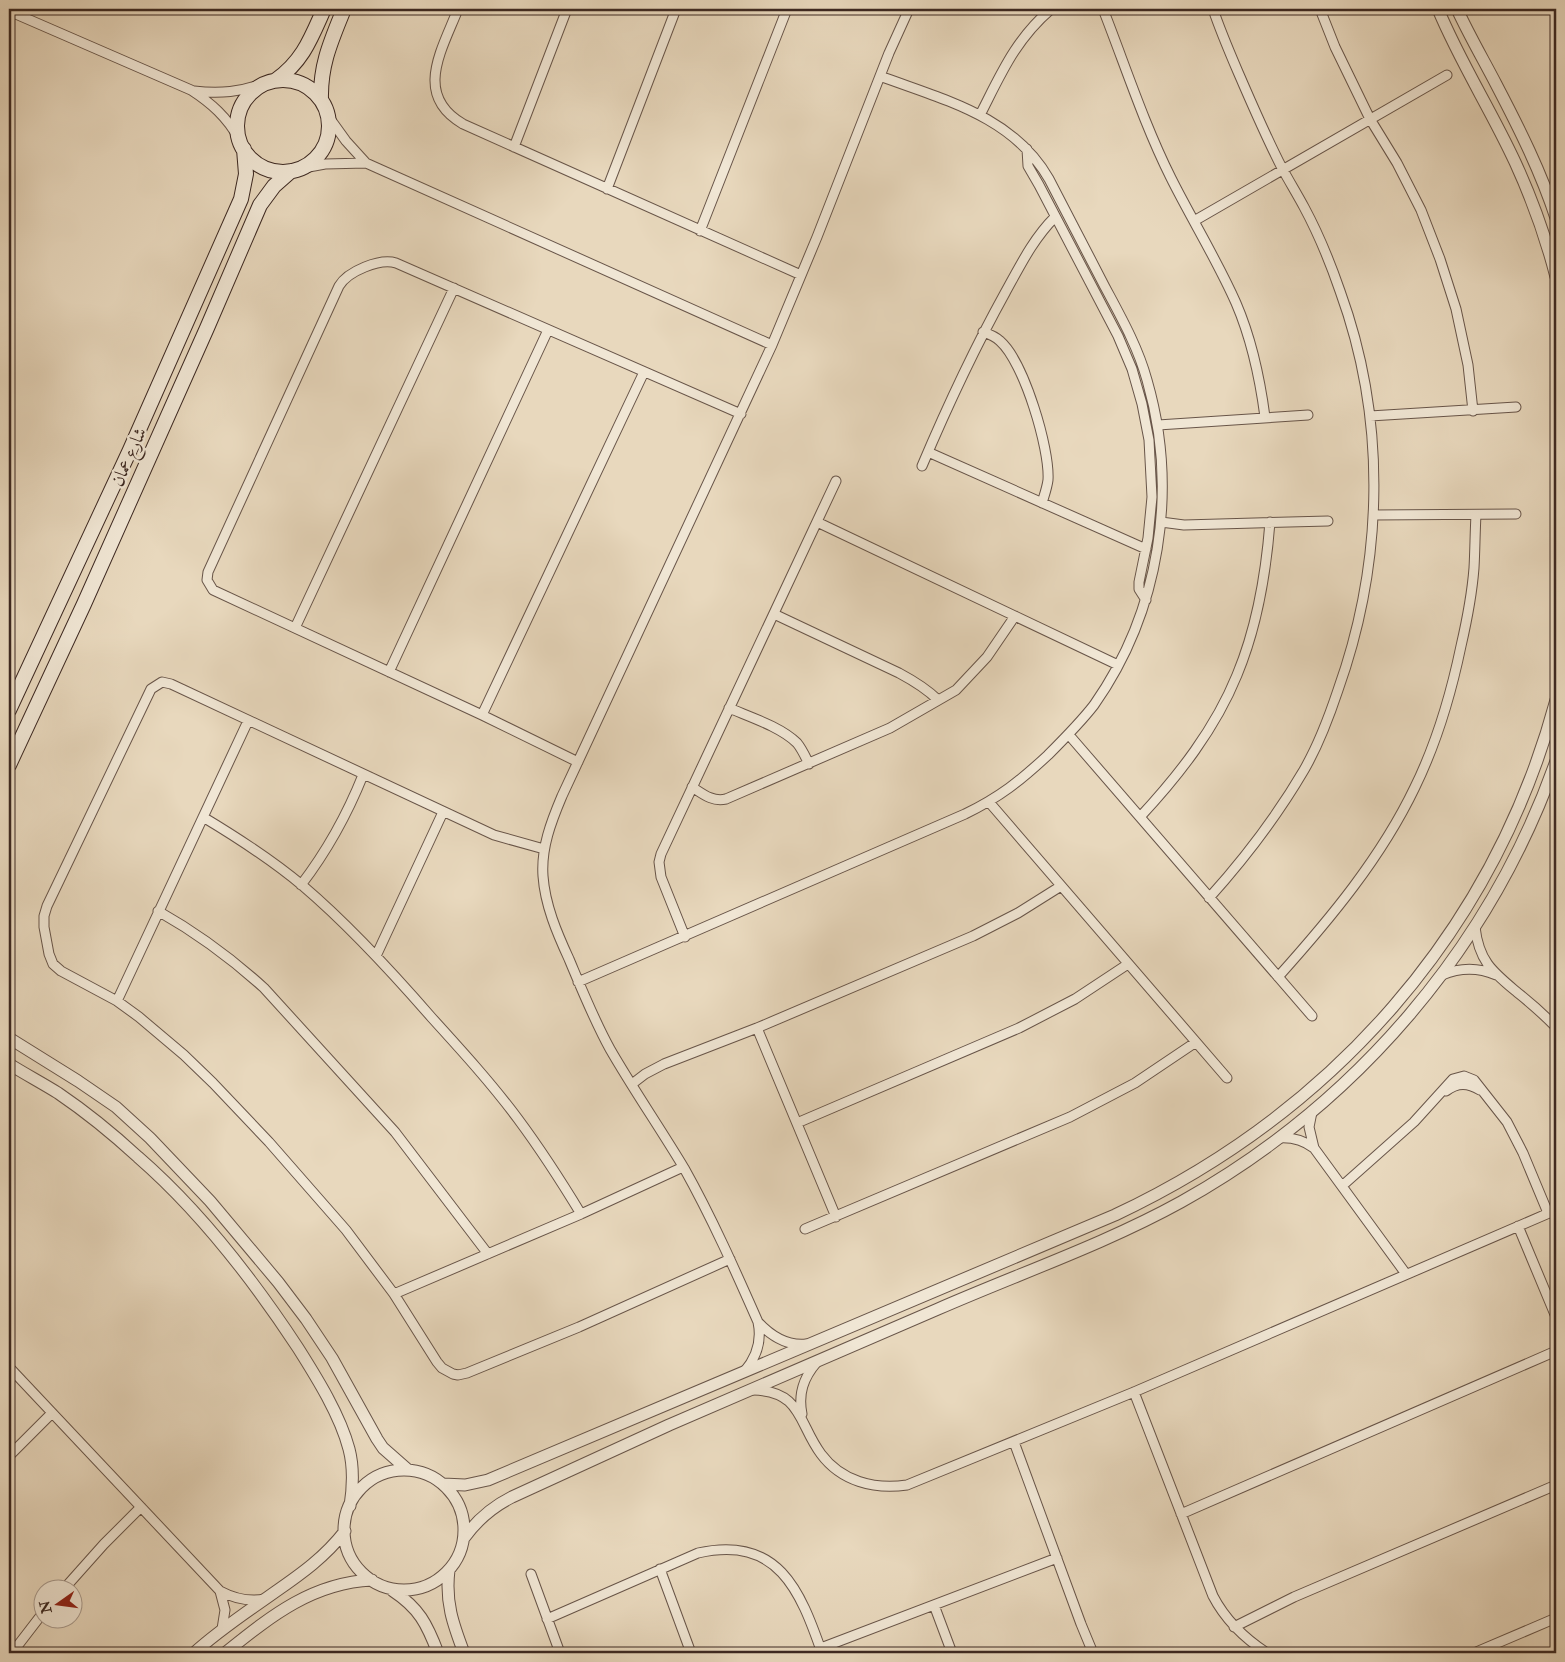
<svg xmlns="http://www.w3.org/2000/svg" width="1565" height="1662" font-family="'IM FELL Double Pica',Amiri,serif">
  <rect width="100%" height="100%" fill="#e8d8bd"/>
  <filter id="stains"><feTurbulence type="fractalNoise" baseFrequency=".004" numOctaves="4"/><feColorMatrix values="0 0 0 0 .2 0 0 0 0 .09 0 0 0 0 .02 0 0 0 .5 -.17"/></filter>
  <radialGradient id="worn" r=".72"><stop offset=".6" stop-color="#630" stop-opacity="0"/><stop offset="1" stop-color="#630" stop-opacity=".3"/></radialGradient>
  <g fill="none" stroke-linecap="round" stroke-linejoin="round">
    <g stroke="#685549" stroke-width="11">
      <path id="minor" d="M458,9C442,50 413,95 463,124L801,275
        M1103,9C1125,65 1144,124 1171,178C1192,220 1217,260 1236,303C1252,340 1260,379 1265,417
        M1320,9L1335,47L1370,119L1397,163L1421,210L1440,259L1456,309L1468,365L1473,411
        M9,11L191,90C211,103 227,117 239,139
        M194,91C220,94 241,92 265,83
        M980,115C1001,74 1015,40 1051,9
        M328,116L346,141L366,163L772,345
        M514,147L567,9
        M1027,149L1028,166L1039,185L1118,336L1132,369L1142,404L1149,440L1152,497L1148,538L1139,582V589L1146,600
        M298,169L325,164L366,163
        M607,189L676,9
        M1194,221L1447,75
        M700,231L787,9
        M983,332C989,334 995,336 1000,341C1024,362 1050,449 1048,480C1047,488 1044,496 1042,503
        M1370,416L1516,407
        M1158,425L1308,415
        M928,452L1146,549
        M922,466C947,407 974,349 1005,293C1020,266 1033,239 1055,217
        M1373,515L1516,514
        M817,522L1118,665
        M1161,522L1184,525L1328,521
        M774,614L899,673C914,681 926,688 938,700
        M295,628L454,288
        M389,672L548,330
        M729,708C750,717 781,727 797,743C802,749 805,756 809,764
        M482,715L644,372
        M1069,735L1312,1016
        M578,762L482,715L213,590L207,580L208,572L339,286C348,271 380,258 396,263L741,414
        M692,787C703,794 712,802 726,799L890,728L956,690L987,657L1015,616
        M989,802L1227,1078
        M203,817C238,838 272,860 303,886C350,926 392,972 432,1018C462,1051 492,1084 518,1119C541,1150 561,1181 581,1214
        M1140,817C1179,775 1215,729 1237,675C1257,627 1266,574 1270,522
        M544,849L494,835L171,684L162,682L151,689L47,906L44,916V927L49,954L53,964L61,971L117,1001L139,1017L184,1055L213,1083L269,1142L346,1230L394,1294L437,1362L442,1368L453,1374L458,1375L467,1373L579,1327L730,1259
        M301,885C327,851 347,815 363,775
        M1209,898C1245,858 1277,816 1304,770C1319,744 1329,717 1338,690C1384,561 1387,420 1340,291C1330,262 1318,233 1304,207C1297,194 1289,181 1282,168C1266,137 1252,104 1238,72C1229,51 1220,30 1213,9
        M158,911C197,933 231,958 264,988L395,1132L488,1254
        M1475,927C1479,962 1493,972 1518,993C1532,1004 1544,1015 1556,1027
        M685,937L661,877L659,862L661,854L836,481
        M376,956L443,812
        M1442,975C1461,967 1478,967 1496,975
        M1278,977C1330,919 1381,858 1415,787C1437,742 1451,694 1461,646C1467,620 1472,594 1474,568C1475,550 1475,532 1476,515
        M578,982L965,814C1000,797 1020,781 1048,755C1064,739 1080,723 1094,705C1160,611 1179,490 1147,380C1138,347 1121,317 1105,287C1086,251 1068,215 1049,179C1013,116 944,100 880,76
        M117,1001L248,721
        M757,1028L836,1217
        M632,1084L645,1074L664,1064L757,1028L973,936L1018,913L1061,886
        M1446,1091C1458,1082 1468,1083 1480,1090
        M1312,1112L1309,1127L1314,1148L1406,1274
        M797,1123L1019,1028L1075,999L1128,964
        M1279,1138C1293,1137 1303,1140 1314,1148
        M1342,1186L1414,1122L1453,1079L1464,1076L1474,1080L1507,1122L1523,1153L1548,1213
        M1518,1226L1556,1317
        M805,1229L1070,1117L1135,1083L1196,1042
        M394,1294L581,1214L683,1167
        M758,1322C771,1336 786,1346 806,1344
        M9,1367L220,1591C235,1599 249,1602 265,1599
        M744,1372C757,1357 762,1341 758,1322C735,1270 712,1218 684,1168C660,1128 633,1089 610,1049C594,1020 582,990 569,959C557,933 545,905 543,876C541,848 551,822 562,796L772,345L817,237L889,53L909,9
        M753,1390C802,1391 798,1423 821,1454C841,1481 874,1490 907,1485L1134,1392L1556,1210
        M1134,1392L1213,1596C1226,1621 1244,1638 1267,1653
        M802,1414C798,1394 803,1378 817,1362
        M1014,1442L1081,1624L1093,1653
        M9,1456L52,1413
        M1181,1514L1556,1351
        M660,1569L691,1653
        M531,1574L560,1653
        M63,1590L104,1544L141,1507
        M220,1591L225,1610L222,1629
        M934,1605L952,1653
        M547,1619L698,1553C778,1535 800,1590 822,1653
        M1234,1627L1294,1597L1556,1485
        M821,1648L1057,1558
        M12,1653L42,1614
        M1474,1653L1556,1618"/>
    </g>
    <g stroke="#685549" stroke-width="13">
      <path id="tertiary" d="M1438,9C1460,62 1491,110 1515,162C1532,199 1546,238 1556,277
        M1457,9C1469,35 1483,59 1496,84C1519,128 1541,172 1556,218
        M9,1038L78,1081L116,1107L150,1138L210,1201L278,1282L306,1319L332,1358L377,1439L383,1448L408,1470
        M9,1064C25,1074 42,1083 58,1093C86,1112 113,1134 138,1157C199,1210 254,1281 298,1348C317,1378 340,1415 349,1449C354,1468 353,1487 350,1506
        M344 1530a60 60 0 1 1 120 0a60 60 0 1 1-120 0Z
        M443,1484L465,1485L488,1480L1115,1215C1332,1113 1493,933 1556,700
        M464,1538C477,1520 492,1507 512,1497C564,1473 617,1449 669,1425C758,1386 848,1348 938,1309C1018,1274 1105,1244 1181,1202C1355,1105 1490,948 1556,761
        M449,1570C445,1602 453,1624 464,1653
        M393,1591C419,1608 427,1624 438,1653
        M194,1653C219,1630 247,1612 275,1592C301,1574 325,1557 345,1531
        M225,1653C270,1617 311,1583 372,1580"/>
    </g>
    <g stroke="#3d2922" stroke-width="16">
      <path id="secondary" d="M276,80C303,61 311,38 324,9
        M237 126a46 46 0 1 1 92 0a46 46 0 1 1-92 0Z
        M321,100C320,65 331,41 344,9
        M9,710L130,450L241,199L246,174L244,149
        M9,765L84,604L207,328L260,205L274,186L291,171"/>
    </g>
    <use href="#minor" stroke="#f0e6d4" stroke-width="9"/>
    <use href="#tertiary" stroke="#f0e6d4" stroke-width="11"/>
    <use href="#secondary" stroke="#f0e6d4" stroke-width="14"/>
  </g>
  <g text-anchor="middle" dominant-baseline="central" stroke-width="5" stroke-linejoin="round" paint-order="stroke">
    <g font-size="18" fill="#3d2922" stroke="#f0e6d4">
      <text transform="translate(129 457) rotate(-66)">شارع عمان</text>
    </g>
  </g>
  <rect width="1565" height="1662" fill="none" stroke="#e8d8bd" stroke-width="30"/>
  <rect x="10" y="10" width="1545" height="1642" fill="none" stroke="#3d2922" stroke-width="2.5"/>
  <rect x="15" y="15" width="1535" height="1632" fill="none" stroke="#3d2922"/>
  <g transform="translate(58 1604) rotate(256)"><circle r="24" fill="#f0e6d4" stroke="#a89a8d"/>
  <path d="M0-4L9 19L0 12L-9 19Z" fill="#8f2418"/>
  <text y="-8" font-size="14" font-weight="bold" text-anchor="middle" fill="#3d2922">N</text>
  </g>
  <rect width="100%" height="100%" filter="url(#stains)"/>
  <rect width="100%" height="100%" fill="url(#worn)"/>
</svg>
